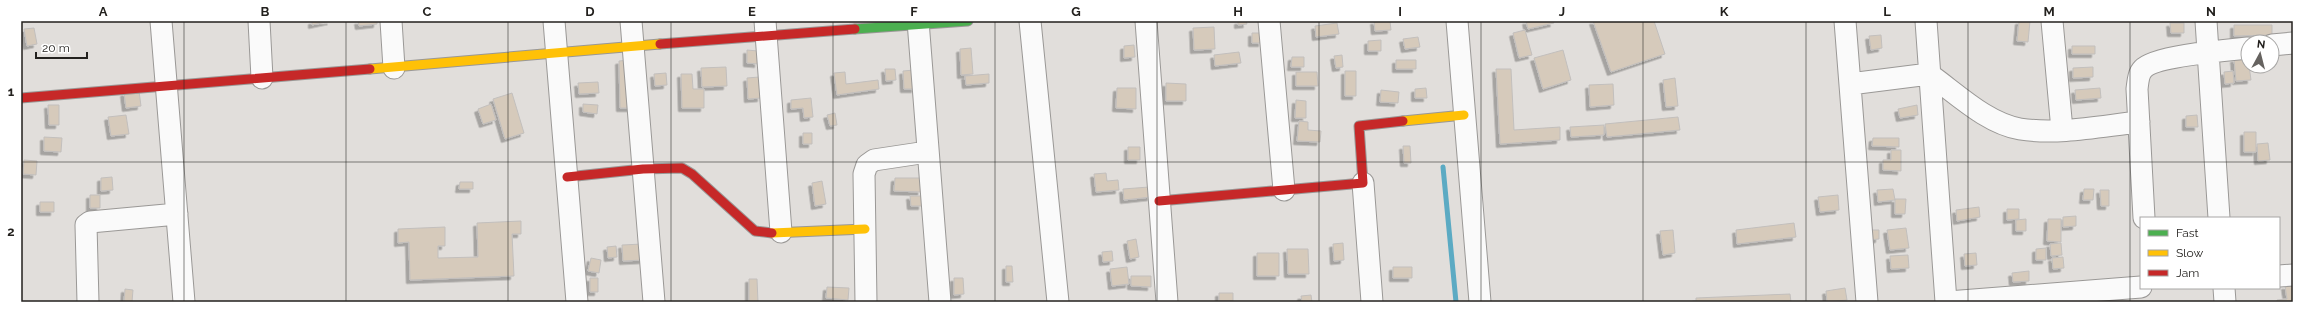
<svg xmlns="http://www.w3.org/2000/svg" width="2314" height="323" font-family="Raleway,sans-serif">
  <defs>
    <filter id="shadow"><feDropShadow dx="-3.5" dy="3.5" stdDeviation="0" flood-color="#0004"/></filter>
  </defs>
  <rect width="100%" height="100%" fill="#e1dedb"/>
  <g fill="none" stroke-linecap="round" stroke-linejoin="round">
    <path stroke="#5baac3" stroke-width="5" d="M1443,167L1456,302"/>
  </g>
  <path fill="#d6cabb" stroke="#c2bfbd" filter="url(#shadow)" d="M312,21H331L312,25Z
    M358,21H377V24L359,26Z
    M1238,21H1246L1247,24L1238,25Z
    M1374,21H1390L1391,30L1375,31Z
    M1526,21H1553L1554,23L1528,29Z
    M1593,21H1654L1665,54L1611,72Z
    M2019,21H2030L2028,42L2017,41Z
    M1337,23L1339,34L1316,37L1315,26Z
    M2170,23H2184V33H2171Z
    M2234,25H2272V35L2234,36Z
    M1214,27L1215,49L1194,50L1193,28Z
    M34,28L37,44L27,46L24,29Z
    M1525,30L1532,55L1519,58L1513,33Z
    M1252,33H1261L1262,43H1252Z
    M1881,35L1882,48L1871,50L1869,36Z
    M1418,37L1420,47L1405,49L1403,39Z
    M1381,40V51H1368V41Z
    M1134,45L1135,57L1124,58V46Z
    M2072,46H2095V54H2072Z
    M971,48L973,74L961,75L960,49Z
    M747,50L758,51V64L747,63Z
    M1563,50L1571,80L1543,89L1534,58Z
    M1239,52L1241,63L1215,66L1214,55Z
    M1342,55L1343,67L1336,68L1334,56Z
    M1292,57H1304V67H1291Z
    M2248,58L2251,80L2236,81L2234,59Z
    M629,60L631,108H620L619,61Z
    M1396,60H1416V69H1396Z
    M726,67L727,86L702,87L701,68Z
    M2093,67V77L2073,78V68Z
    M885,69H895L896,80L886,81Z
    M1496,69H1511L1514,130L1560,127V140L1500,144Z
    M914,70L915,89H904L903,71Z
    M1345,71H1356V96H1345Z
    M2233,71L2234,83L2225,84L2224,72Z
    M845,72L846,84L878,80L879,89L837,95L834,73Z
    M1296,72H1317L1318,86H1296Z
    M666,73L667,85L655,86L654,74Z
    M681,74H692L693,89H704V108H682Z
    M989,74V83L966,85L965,76Z
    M759,77L761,98L748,99L747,78Z
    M1675,78L1678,106L1666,107L1663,80Z
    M598,82L599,93L579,94L578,83Z
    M1166,83L1186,84V101H1166Z
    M1613,84L1614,105L1590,107L1589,85Z
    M1117,88H1136V109L1116,108Z
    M1426,88L1427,98H1415V89Z
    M2100,88L2101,98L2076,100L2075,90Z
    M1381,90L1399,92L1398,103L1380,102Z
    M139,91L141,106L126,108L124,93Z
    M512,93L524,133L505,139L493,99Z
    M811,98L813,117L804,118L803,108L791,109V100Z
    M1296,100L1306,101V118H1295Z
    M491,104L496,120L483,124L478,109Z
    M583,104L598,105L597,114L583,112Z
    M48,105H59V125H49Z
    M1917,105L1918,115L1900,118L1898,109Z
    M835,113L837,125L830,126L827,115Z
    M126,115L129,134L111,136L108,117Z
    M2197,115L2198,127H2186V116Z
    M1678,117L1680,130L1607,137L1605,124Z
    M1299,121L1308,122V130L1321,131L1320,142L1297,141Z
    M1604,125V135L1571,137L1570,127Z
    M2244,132H2256V152H2244Z
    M803,133H812V144H803Z
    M44,137L62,138L61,152L44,151Z
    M1873,138H1899V147L1872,146Z
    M2268,143L2270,160L2258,161L2257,144Z
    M1403,146H1410L1411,163H1404Z
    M1128,147H1140V160H1128Z
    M1891,150H1901V171L1883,170V160H1891Z
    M24,160L37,161L36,175L23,174Z
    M1106,173L1107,181L1118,180L1119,190L1096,192L1094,174Z
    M112,177L113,190L101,191V178Z
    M895,178H922L921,192L894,191Z
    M822,181L826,204L815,206L812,183Z
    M460,182H473V189H459Z
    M1149,187L1151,197L1124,200L1123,189Z
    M1893,189L1895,200L1878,202L1877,190Z
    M2084,189H2094L2093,200H2083Z
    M2100,190H2109V206H2101Z
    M90,195H100V208H90Z
    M1838,195L1839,210L1820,212L1818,197Z
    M910,196H922V206H911Z
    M1895,199H1906L1905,214H1895Z
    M40,202H54V212H40Z
    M1979,207L1980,217L1957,221L1956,210Z
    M2007,209H2019V219L2007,220Z
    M2076,216V226L2063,227V217Z
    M2026,219V231H2016V220Z
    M2048,219H2061V242L2047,241Z
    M521,221V234H512L514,276L410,280L409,242L398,243V229L445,227V246H438V258L478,257L477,223Z
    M1794,223L1796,237L1737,244L1736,230Z
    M1906,228L1909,248L1890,250L1887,230Z
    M1673,230L1675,253L1663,255L1660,231Z
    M1869,230H1879V239L1869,240Z
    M1136,239L1139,257L1130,259L1127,241Z
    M1343,243L1344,260L1334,261L1333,244Z
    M2061,243L2062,255L2051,256L2050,244Z
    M642,244L643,260L623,261L622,245Z
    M616,246L617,257L608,258L607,247Z
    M2046,248V260H2036V249Z
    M1287,249H1308L1309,274H1288Z
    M1112,251L1113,261L1103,262L1102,252Z
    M1257,253H1279V276H1257Z
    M1976,253L1977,265L1965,266L1964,254Z
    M1908,255L1909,268L1891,269L1890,256Z
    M2063,257L2064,268L2053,269L2052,258Z
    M591,258L601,260L599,273L588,271Z
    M1006,266H1012L1013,282H1006Z
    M1127,267L1129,284L1112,286L1110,269Z
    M1393,267H1412V278H1393Z
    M2029,271V281L2013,282L2012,273Z
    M1131,276H1151V287L1131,286Z
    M590,278H598V292H590Z
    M954,278H963L964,294L954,295Z
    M749,279H757L758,302H749Z
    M2285,286H2293V302H2277V300L2287,299Z
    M827,287L849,288L848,300L826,298Z
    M1845,288L1847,300L1827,302L1826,291Z
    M125,289L133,290L132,302H124Z
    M1219,293H1233V301H1219Z
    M1790,294L1791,302H1696V298Z
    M1311,295L1312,302H1302L1301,296Z"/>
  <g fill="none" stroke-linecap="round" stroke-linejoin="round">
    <g stroke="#9a9896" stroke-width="23">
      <path id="street" d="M161,21L184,302
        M259,21L262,78
        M391,21L394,68
        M554,21L577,302
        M631,21L654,302
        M765,21L781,232
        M918,21L940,302
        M1030,21L1058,302
        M1146,21L1167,302
        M1269,21L1284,190
        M1457,21L1480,302
        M1845,21L1867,302
        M1926,21L1946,302
        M2052,21L2062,130
        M2206,21L2219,218
        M2272,45L2293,43
        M1850,84L1929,74C1956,93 1986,123 2020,129C2059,135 2101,126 2139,122
        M1363,183L1372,302
        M2144,218L2137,89C2138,82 2138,74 2143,69C2154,56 2229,50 2248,48
        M2279,276L2293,275
        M2224,288L2225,302
        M88,302L86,225L90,222L177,214
        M866,302L864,174L867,165L874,160L927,152
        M1948,302L2141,287"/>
    </g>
    <g stroke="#9a9896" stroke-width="11">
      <path id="fast" d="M855,29L968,21"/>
    </g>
    <g stroke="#9a9896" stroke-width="11">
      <path id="slow" d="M370,69L660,44
        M1403,121L1464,115
        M772,233L865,229"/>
    </g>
    <g stroke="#9a9896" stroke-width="11">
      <path id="jam" d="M660,44L855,29
        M21,98L370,69
        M567,177L643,169L682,168L692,174L755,231L772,233
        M1159,201L1363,183L1359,126L1403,121"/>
    </g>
    <use href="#street" stroke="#fafafa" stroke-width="21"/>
    <use href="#fast" stroke="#4caf50" stroke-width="9"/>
    <use href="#slow" stroke="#ffc107" stroke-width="9"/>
    <use href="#jam" stroke="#c62828" stroke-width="9"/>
  </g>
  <path fill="none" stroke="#23211e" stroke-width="1" stroke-opacity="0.55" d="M184,21V302M346,21V302M508,21V302M671,21V302M833,21V302M995,21V302M1157,21V302M1319,21V302M1481,21V302M1643,21V302M1806,21V302M1968,21V302M2130,21V302M21,162H2293"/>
  <rect width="2314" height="323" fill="none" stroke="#ffffff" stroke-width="44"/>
  <rect x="2140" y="217" width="140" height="72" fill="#ffffff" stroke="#a7a6a5"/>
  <rect x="2148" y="230" width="20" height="6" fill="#4caf50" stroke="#a7a6a5"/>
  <text x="2176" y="237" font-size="12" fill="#23211e">Fast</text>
  <rect x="2148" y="250" width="20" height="6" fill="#ffc107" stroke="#a7a6a5"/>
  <text x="2176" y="257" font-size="12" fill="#23211e">Slow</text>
  <rect x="2148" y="270" width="20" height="6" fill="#c62828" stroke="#a7a6a5"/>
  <text x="2176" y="277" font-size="12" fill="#23211e">Jam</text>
  <g transform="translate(2260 54) rotate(7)"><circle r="19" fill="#ffffff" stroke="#a7a6a5"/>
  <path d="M0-3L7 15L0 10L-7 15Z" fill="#666360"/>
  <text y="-6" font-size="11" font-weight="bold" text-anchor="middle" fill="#23211e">N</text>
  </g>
  <path d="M36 52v6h51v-6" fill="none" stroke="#23211e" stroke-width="2"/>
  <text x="42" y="52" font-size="12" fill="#23211e" stroke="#ffffff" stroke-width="3" paint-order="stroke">20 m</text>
  <rect x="22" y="22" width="2270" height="279" fill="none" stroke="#23211e" stroke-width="1.5"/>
  <g font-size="13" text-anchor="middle" font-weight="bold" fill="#23211e">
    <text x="103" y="16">A</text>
    <text x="265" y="16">B</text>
    <text x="427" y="16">C</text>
    <text x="590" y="16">D</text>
    <text x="752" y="16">E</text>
    <text x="914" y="16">F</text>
    <text x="1076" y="16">G</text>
    <text x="1238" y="16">H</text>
    <text x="1400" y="16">I</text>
    <text x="1562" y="16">J</text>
    <text x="1724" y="16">K</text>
    <text x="1887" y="16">L</text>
    <text x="2049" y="16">M</text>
    <text x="2211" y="16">N</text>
    <text x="11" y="96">1</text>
    <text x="11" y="236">2</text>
  </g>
</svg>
